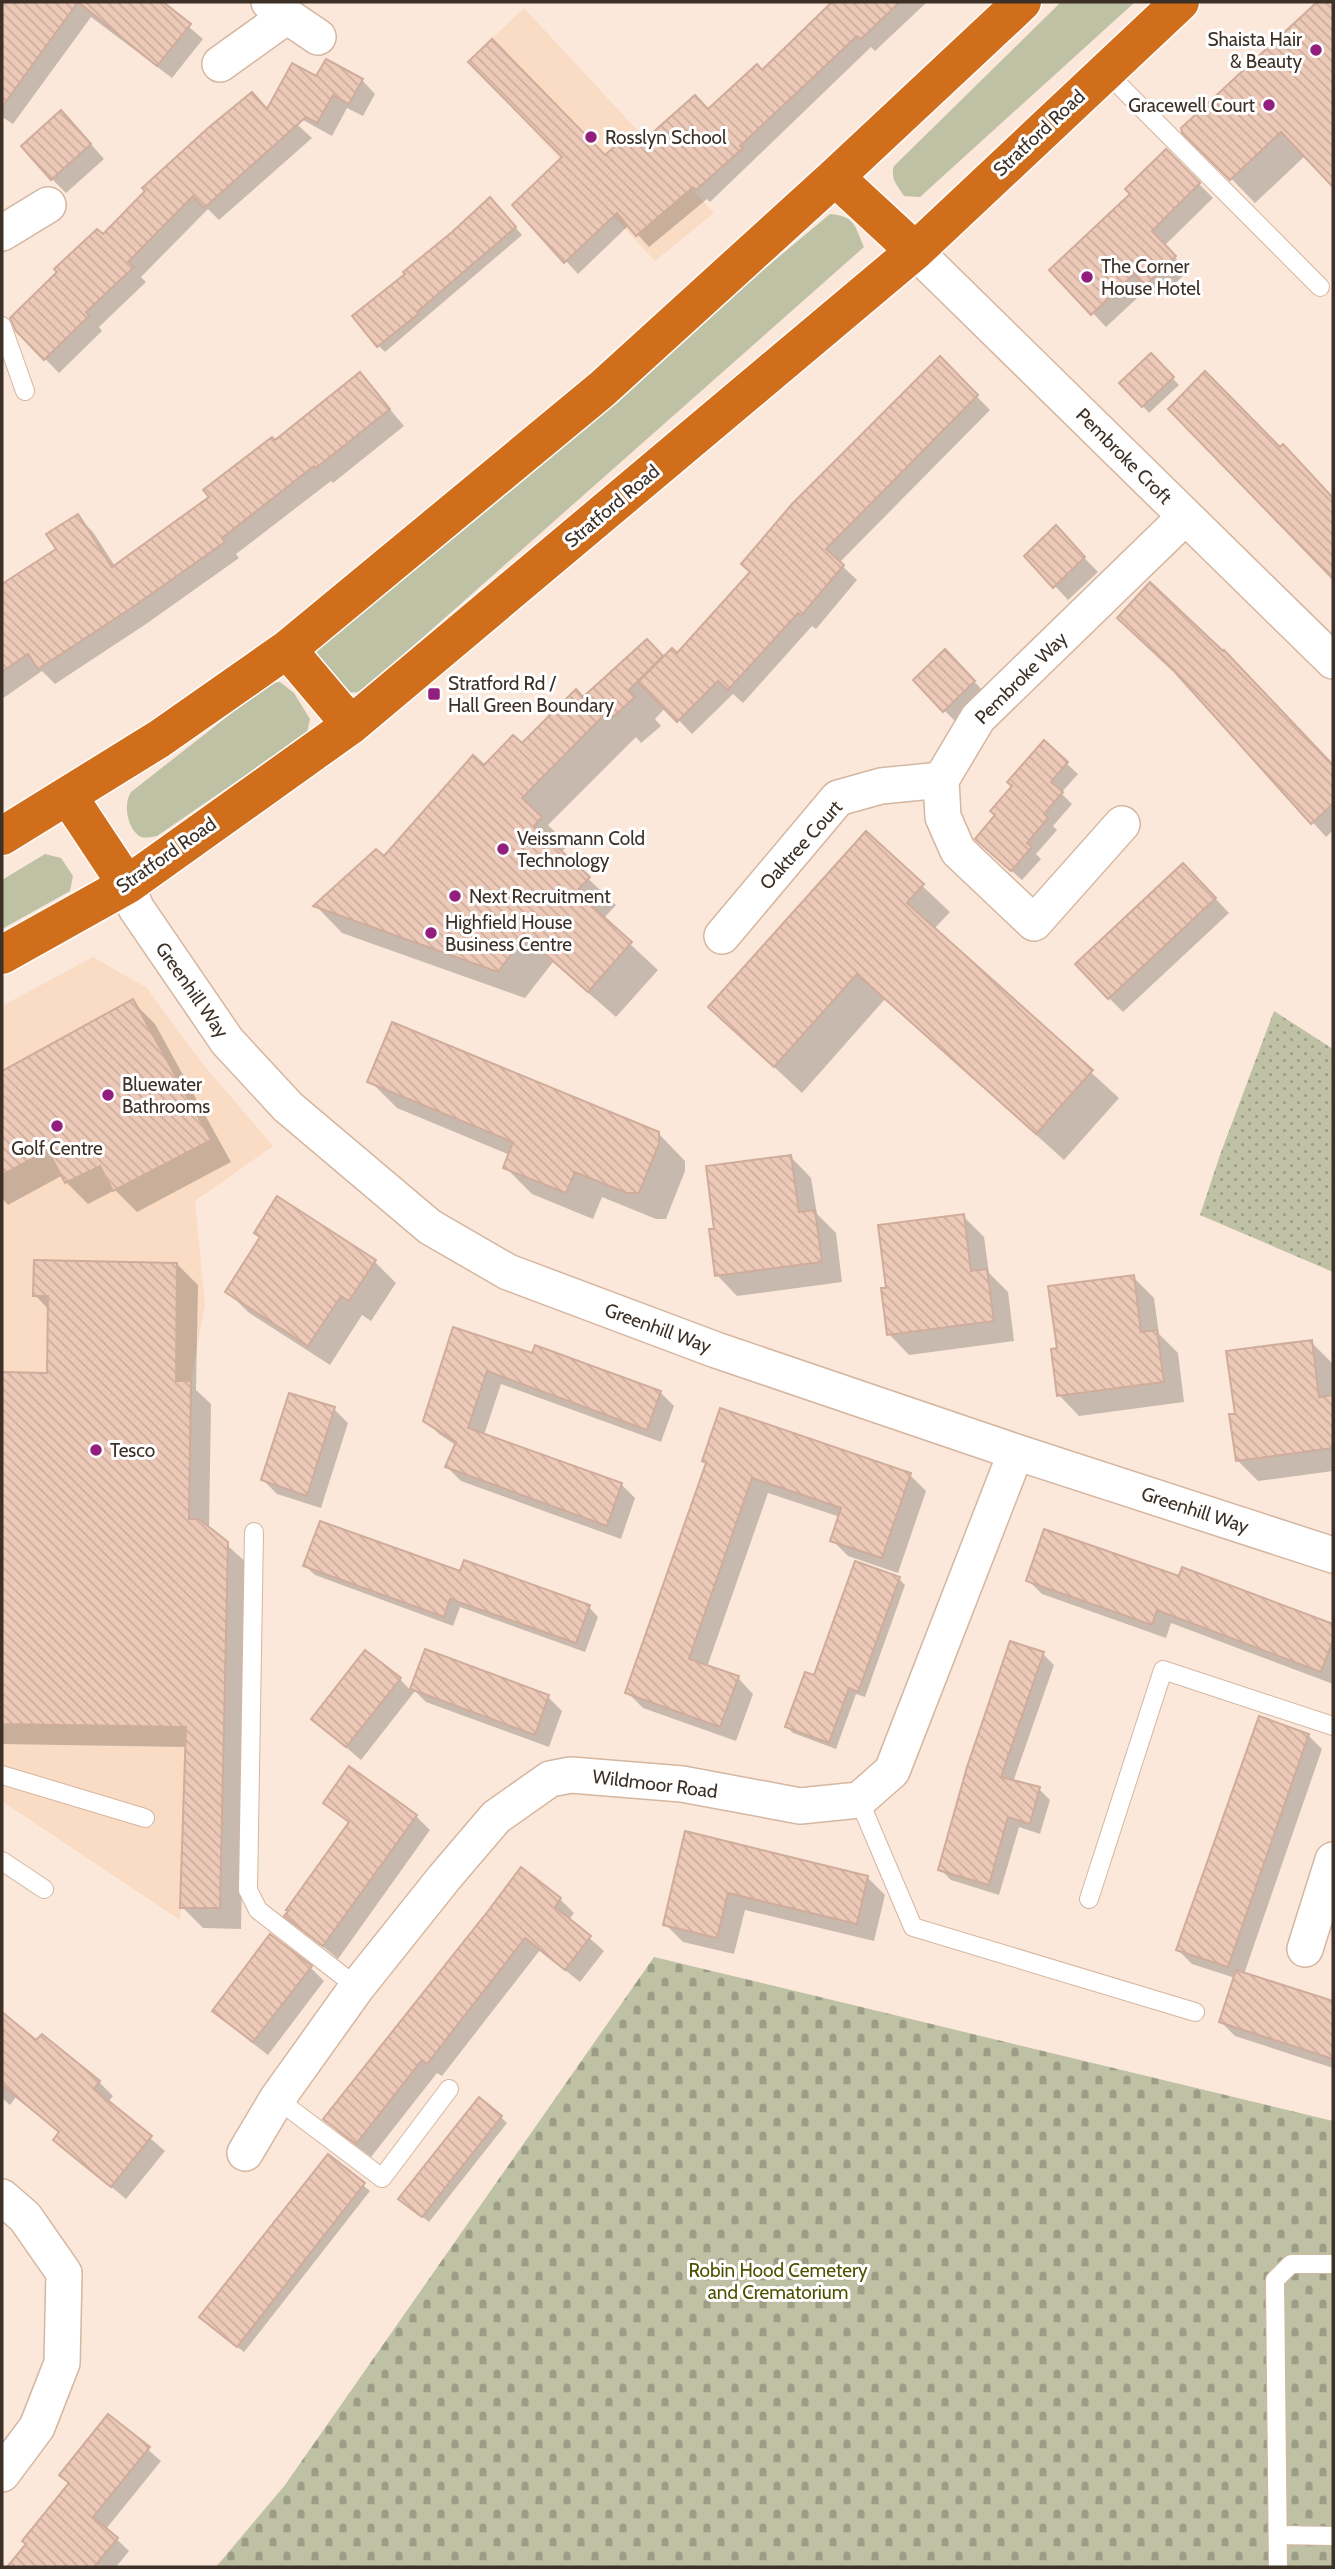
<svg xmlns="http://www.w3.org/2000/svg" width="1335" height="2569" font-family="Cabin,sans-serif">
  <defs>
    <pattern id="cemetery-stones" width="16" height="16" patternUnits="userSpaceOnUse" patternTransform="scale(1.75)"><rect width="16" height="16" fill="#bfc1a5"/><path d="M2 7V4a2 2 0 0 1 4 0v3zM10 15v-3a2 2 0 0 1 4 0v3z" fill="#9c9d86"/></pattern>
    <pattern id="park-dots" width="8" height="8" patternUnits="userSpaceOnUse" patternTransform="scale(1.75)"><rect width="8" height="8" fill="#bfc1a5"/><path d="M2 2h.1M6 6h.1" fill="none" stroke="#9c9d86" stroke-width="1.8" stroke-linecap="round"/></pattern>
    <pattern id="building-back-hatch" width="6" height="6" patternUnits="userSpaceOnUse" patternTransform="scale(1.75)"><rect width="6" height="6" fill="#edc9b8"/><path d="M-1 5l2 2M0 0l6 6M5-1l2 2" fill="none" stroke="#ccad9e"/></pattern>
  </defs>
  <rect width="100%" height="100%" fill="#fbe8da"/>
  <path fill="#fadbc4" d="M524,8L714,213L655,261L468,61Z
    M93,957L147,988L201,1062L273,1146L195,1201L205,1305L191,1381L186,1727L180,1920L2,1801V1006Z"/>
  <path fill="#bfc1a5" d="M1061,2H1135L920,197L904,196C897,186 890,178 894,166Z
    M830,214C855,216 855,226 864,247L361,692L343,693L323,672L315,653L325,636Z
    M280,682L294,693L310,719L307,733L157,836C151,837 144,839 139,836C127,827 123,804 131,792L270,683Z
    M45,854L61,858L73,876L70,891L2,929V880Z"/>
  <path fill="url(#cemetery-stones)" d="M654,1957L1333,2121V2567H216L285,2485Z"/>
  <path fill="url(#park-dots)" d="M1274,1011L1333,1049V1272L1200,1215L1220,1155Z"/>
  <path fill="#0003" d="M2,2H160L203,39L172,78L91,17L13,124L2,117Z
    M844,2H927L875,51L871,47L710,202L707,199L649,247L629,225L578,274L514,205L605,157L642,145L708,111L763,72Z
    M1318,2H1333V184L1306,155L1255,203L1183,129Z
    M362,80L375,94L363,116L347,108L332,136L303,120L289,106Z
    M273,102L312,138L219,220L208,209L141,277L146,282L99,327L102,331L59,373L17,330L103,236L268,110Z
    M75,126L104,159L66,193L52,179Z
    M1166,151L1213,198L1164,246L1188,271L1160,298L1149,287L1106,327L1052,270L1133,194Z
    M497,206L522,235L385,352L378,345Z
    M1151,356L1179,385L1149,413L1122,383Z
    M940,359L990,410L839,563L857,580L816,629L812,626L743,703L733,694L692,734L666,707L655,719L661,726L641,743L636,737L548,825L568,845L561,853L616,905L603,919L658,970L616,1017L553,962L525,998L342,933L316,906L384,858L485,767L522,745L583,699L647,641L664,658L677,656Z
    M360,374L404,426L333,483L331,481L236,554L239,558L146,624L55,684L42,671L2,699V612L29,594L77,516L93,532L115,566L211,498Z
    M1069,542L1098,572L1068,600L1055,586Z
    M945,651L988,696L958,724L944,710Z
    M1238,666L1333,768V830L1326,837L1181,676Z
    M1044,743L1078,774L1061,793L1072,804L1053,826L1057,830L1036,854L1041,859L1022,880L987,849L997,815Z
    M866,833L950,912L934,929L1119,1098L1064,1160L885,999L802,1093L710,1007Z
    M1197,879L1229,913L1123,1012L1109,998Z
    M133,1002L155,1024L231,1162L137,1212L115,1190L88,1204L66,1182L63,1175L8,1205L2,1198V1073Z
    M370,1081L658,1133L685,1161V1171L666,1219H656L602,1197L593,1219L532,1194L505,1167L510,1155L397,1108Z
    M791,1157L811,1178L817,1214L836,1233L842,1282L737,1296L717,1275L716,1230Z
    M278,1199L375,1262L396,1283L371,1321L362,1315L330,1365L248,1312L227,1291L261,1239L256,1233Z
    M963,1216L984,1237L989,1273L1008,1292L1014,1341L909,1355L889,1334L888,1289Z
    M177,1264L198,1285L196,1390L211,1404L209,1529L248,1564L241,1929L203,1928L182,1907L187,1747L2,1744V1374H48L49,1310L35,1295Z
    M1133,1277L1154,1298L1159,1334L1178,1353L1184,1402L1079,1416L1059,1395V1350Z
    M455,1329L533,1355L660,1392L674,1406L661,1442L501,1384L484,1435L621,1484L635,1498L621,1539L461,1481L447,1467L457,1446L439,1434L425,1420Z
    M1311,1342L1332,1363L1333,1471L1258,1481L1237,1460V1415Z
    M290,1395L334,1409L348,1423L321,1508L277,1494L263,1480Z
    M707,1464L910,1475L926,1491L898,1573L848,1556L832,1540L840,1517L768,1493L707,1667L738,1678L753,1694L736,1741L643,1708L627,1692Z
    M305,1566L461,1574L589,1607L598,1617L585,1652L460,1607L453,1626L315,1575Z
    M1183,1569L1333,1626V1684L1171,1623L1166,1638L1042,1594L1028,1580L1180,1579Z
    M899,1579L905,1585L865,1697L856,1694L836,1749L793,1733L787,1727L815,1677Z
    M426,1652L548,1697L562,1711L549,1747L426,1702L415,1691L361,1760L313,1719L400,1679L411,1691Z
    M1043,1654L1054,1665L1013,1782L1039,1789L1050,1800L1040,1834L1019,1827L999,1895L951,1880L940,1869Z
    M1308,1735L1322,1749L1244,1974L1333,2003V2068L1235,2036L1221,2022L1235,1978L1192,1964L1178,1950Z
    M325,1802L416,1816L430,1830L338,1959L286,1916L290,1911L288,1909L350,1824Z
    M687,1833L867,1877L885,1895L874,1941L745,1910L734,1954L683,1942L665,1924Z
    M560,1899L574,1913L569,1920L604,1951L580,1982L540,1950L442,2076L437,2073L371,2157L339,2133L325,2119Z
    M310,1967L324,1981L268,2055L228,2024L214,2010Z
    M2,2015L37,2043L99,2082L113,2096L108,2102L165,2151L126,2199L55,2140L60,2133L16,2097L10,2105L2,2098Z
    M501,2117L507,2123L429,2222L407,2205Z
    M363,2185L370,2191L244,2352L208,2324Z
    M109,2416L161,2461L106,2529L129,2551L116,2567H10L71,2484Z"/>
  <path fill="url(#building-back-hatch)" stroke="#cfac9b" stroke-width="2" d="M2,2H163L191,24L157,66L78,2L2,107Z
    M832,2H900L861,39L857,36L740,146L743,148L696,190L693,187L636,236L617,213L564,263L512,205L562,157L468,62L492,39L605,155L632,132L641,143L695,95L708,109L757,64L762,70Z
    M1317,2H1333V187L1281,132L1230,180L1182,133L1181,128Z
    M326,59L363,79L349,104L333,95L317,123L306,117L204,208L193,196L128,262L134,267L86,312L89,316L44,360L16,331L10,318L57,272L54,269L97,229L103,234L145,191L142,188L208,128L252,92L267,109L292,63L316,76Z
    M61,110L91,144L51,180L21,146Z
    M1166,149L1200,183L1152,231L1176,256L1145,286L1134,274L1091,315L1049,270L1130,194L1125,189Z
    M490,197L516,227L417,312L418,314L377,347L352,316L405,274L403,272L451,233Z
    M1151,353L1174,377L1142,407L1119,383Z
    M940,356L978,395L826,549L844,565L801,616L798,613L728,690L718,681L677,722L638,682L672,648L677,653L750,572L741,564L792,504Z
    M1205,371L1280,447L1283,444L1333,498V579L1168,409Z
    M360,372L390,409L316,468L314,466L222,538L225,542L130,609L38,669L28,654L2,672V584L56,549L46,534L78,514L112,567L209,497L203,490L272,437L275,440Z
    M1056,525L1085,557L1053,588L1024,556Z
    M1150,582L1223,651L1224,650L1333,765V804L1311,824L1174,671L1117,618Z
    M647,639L663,656L629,690L635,697L613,717L608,711L522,798L542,817L534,826L590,877L576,892L632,942L588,992L525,936L498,972L313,906L376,849L384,856L473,755L484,765L513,735L522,743L576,689L583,697Z
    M945,649L975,681L943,712L913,680Z
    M1044,740L1068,762L1051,782L1063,792L1044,814L1048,818L1027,843L1032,847L1011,871L975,839L995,815L990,811L1012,786L1007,782Z
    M866,831L924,884L907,903L1093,1070L1036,1134L857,974L774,1067L708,1007Z
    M1183,863L1216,898L1108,999L1075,964Z
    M133,999L211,1140L113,1191L100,1166L65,1183L48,1150L2,1175V1071Z
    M392,1022L659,1132V1144L639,1193H627L575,1172L566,1193L503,1168L513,1142L367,1082Z
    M791,1155L799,1212L815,1210L822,1262L715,1276L709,1229H714L706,1166Z
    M277,1196L376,1260L349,1301L341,1296L308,1346L225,1292L260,1237L254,1233Z
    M964,1214L971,1271L987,1269L994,1321L887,1335L881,1288H886L878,1225Z
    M34,1260L177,1263L176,1381H191L189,1519H199L228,1542L220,1908H180L186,1727L2,1724V1372L47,1373L48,1296H33Z
    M1134,1275L1141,1332L1157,1330L1164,1382L1057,1396L1051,1349L1057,1348L1048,1286Z
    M453,1327L532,1353L535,1345L661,1391L647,1430L487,1371L468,1428L622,1483L607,1526L445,1467L456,1442L423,1421Z
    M1312,1340L1319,1397L1333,1395V1448L1236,1461L1229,1414H1235L1226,1351Z
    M289,1393L335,1407L307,1496L261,1480Z
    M720,1408L911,1473L882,1558L830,1541L841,1508L752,1478L689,1659L739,1676L720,1727L625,1693L706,1463L702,1461Z
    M320,1521L460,1571L464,1560L590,1605L576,1643L450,1599L444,1617L303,1566Z
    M1044,1529L1179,1576L1182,1567L1333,1624V1640L1321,1672L1157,1610L1152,1625L1026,1581Z
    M855,1561L900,1577L858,1692L849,1688L829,1743L785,1727L805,1672L814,1675Z
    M1010,1641L1044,1652L1001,1777L1040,1787L1030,1824L1008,1817L989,1885L938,1870L967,1767Z
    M425,1649L549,1695L535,1735L410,1689Z
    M365,1650L401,1678L346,1747L311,1719Z
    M1259,1716L1309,1734L1228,1967L1176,1950Z
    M349,1766L417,1815L323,1946L284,1916L289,1910H286L349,1822L323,1803Z
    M685,1831L868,1876L857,1924L728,1893L717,1938L663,1925Z
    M521,1867L561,1898L555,1907L591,1936L565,1970L525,1938L427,2064L422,2060L356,2144L323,2119L488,1911Z
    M270,1934L312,1966L253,2042L212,2011Z
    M1236,1970L1333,2001V2059L1219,2022Z
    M2,2012L36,2040L42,2034L100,2081L94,2089L152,2136L111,2187L53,2140L59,2132L2,2085Z
    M479,2097L502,2116L422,2217L398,2199Z
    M328,2154L365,2183L237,2347L199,2317Z
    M108,2414L150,2447L93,2517L118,2538L94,2567H7L26,2544L22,2541L69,2483L59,2475Z"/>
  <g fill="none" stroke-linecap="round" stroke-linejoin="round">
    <g stroke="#d5b6a0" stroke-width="20">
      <path id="lane" d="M1105,71L1320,287
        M2,326L25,391
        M254,1532L248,1890L258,1910L357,1987
        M2,1775L145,1818
        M859,1800L913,1927L1195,2012
        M2,1861L44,1889
        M1089,1899L1163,1670L1333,1726
        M277,2099L382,2178L449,2089
        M1278,2535L1333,2536
        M1278,2567L1275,2280L1291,2264H1333"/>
    </g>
    <g stroke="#d5b6a0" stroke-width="38">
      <path id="street" d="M287,16L318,37
        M220,64L287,16L269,2
        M2,233L48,205
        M915,251L1333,661
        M1122,824L1034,923L958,851L943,817L941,780L978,718L1185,517
        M127,885L136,908L227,1041L288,1107L430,1227L508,1272L716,1350L1016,1452L1333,1555
        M722,936L838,798L881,786L941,780
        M1305,1949L1333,1860
        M245,2153L277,2099L357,1987L444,1878L496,1817L550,1779L571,1775L682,1784L800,1806L859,1800L892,1771L1016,1452
        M2,2197L25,2217L64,2273L62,2363L37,2427L2,2474"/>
    </g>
    <g stroke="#fff" stroke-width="41">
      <path id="highway" d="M835,177L915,251
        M289,648L297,661L351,725
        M68,796L127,885
        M2,836L159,739L289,648L602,389L835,177L1022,2
        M2,955L127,885L351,725L915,251L1180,2"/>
    </g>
    <use href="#lane" stroke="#fff" stroke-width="18"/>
    <use href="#street" stroke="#fff" stroke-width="35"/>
    <use href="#highway" stroke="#d16e1c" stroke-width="38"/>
  </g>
  <g fill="#921e7d" stroke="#fff" stroke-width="2.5">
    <circle cx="1316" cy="50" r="7"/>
    <circle cx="1269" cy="105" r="7"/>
    <circle cx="591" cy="137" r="7"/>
    <circle cx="1087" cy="277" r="7"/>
    <rect x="427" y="687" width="14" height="14" rx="3.5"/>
    <circle cx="503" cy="849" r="7"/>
    <circle cx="455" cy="896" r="7"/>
    <circle cx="431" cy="933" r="7"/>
    <circle cx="108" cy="1095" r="7"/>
    <circle cx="57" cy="1126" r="7"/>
    <circle cx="96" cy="1450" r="7"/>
  </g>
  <g text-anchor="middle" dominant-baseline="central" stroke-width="6" stroke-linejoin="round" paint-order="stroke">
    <g font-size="19" fill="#3c3027" stroke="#fff" text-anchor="start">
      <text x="1302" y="39" text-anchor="end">Shaista Hair<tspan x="1302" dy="22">&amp; Beauty</tspan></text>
      <text x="1255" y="105" text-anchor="end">Gracewell Court</text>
      <text x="605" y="137">Rosslyn School</text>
      <text x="1101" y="266">The Corner<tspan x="1101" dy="22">House Hotel</tspan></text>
      <text x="448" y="683">Stratford Rd /<tspan x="448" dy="22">Hall Green Boundary</tspan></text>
      <text x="517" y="838">Veissmann Cold<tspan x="517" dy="22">Technology</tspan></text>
      <text x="469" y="896">Next Recruitment</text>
      <text x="445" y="922">Highfield House<tspan x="445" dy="22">Business Centre</tspan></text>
      <text x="122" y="1084">Bluewater<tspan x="122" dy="22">Bathrooms</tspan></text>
      <text x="57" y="1148" text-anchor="middle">Golf Centre</text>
      <text x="110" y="1450">Tesco</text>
    </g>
    <g font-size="19" fill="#3c3027" stroke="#fff">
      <text transform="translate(1039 133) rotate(-43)">Stratford Road</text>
      <text transform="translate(1124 456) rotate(45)">Pembroke Croft</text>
      <text transform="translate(612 506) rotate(-40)">Stratford Road</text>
      <text transform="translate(1021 678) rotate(-45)">Pembroke Way</text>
      <text transform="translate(801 845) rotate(-48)">Oaktree Court</text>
      <text transform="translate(166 855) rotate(-35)">Stratford Road</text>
      <text transform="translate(192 990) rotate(55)">Greenhill Way</text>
      <text transform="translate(658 1328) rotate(20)">Greenhill Way</text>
      <text transform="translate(1195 1510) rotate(18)">Greenhill Way</text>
      <text transform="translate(655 1784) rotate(7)">Wildmoor Road</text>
    </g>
    <g font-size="19" fill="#4f5100" stroke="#fff">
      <text x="778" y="2270">Robin Hood Cemetery<tspan x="778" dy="22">and Crematorium</tspan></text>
    </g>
  </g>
  <rect width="1335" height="2569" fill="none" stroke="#3c3027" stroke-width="7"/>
</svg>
